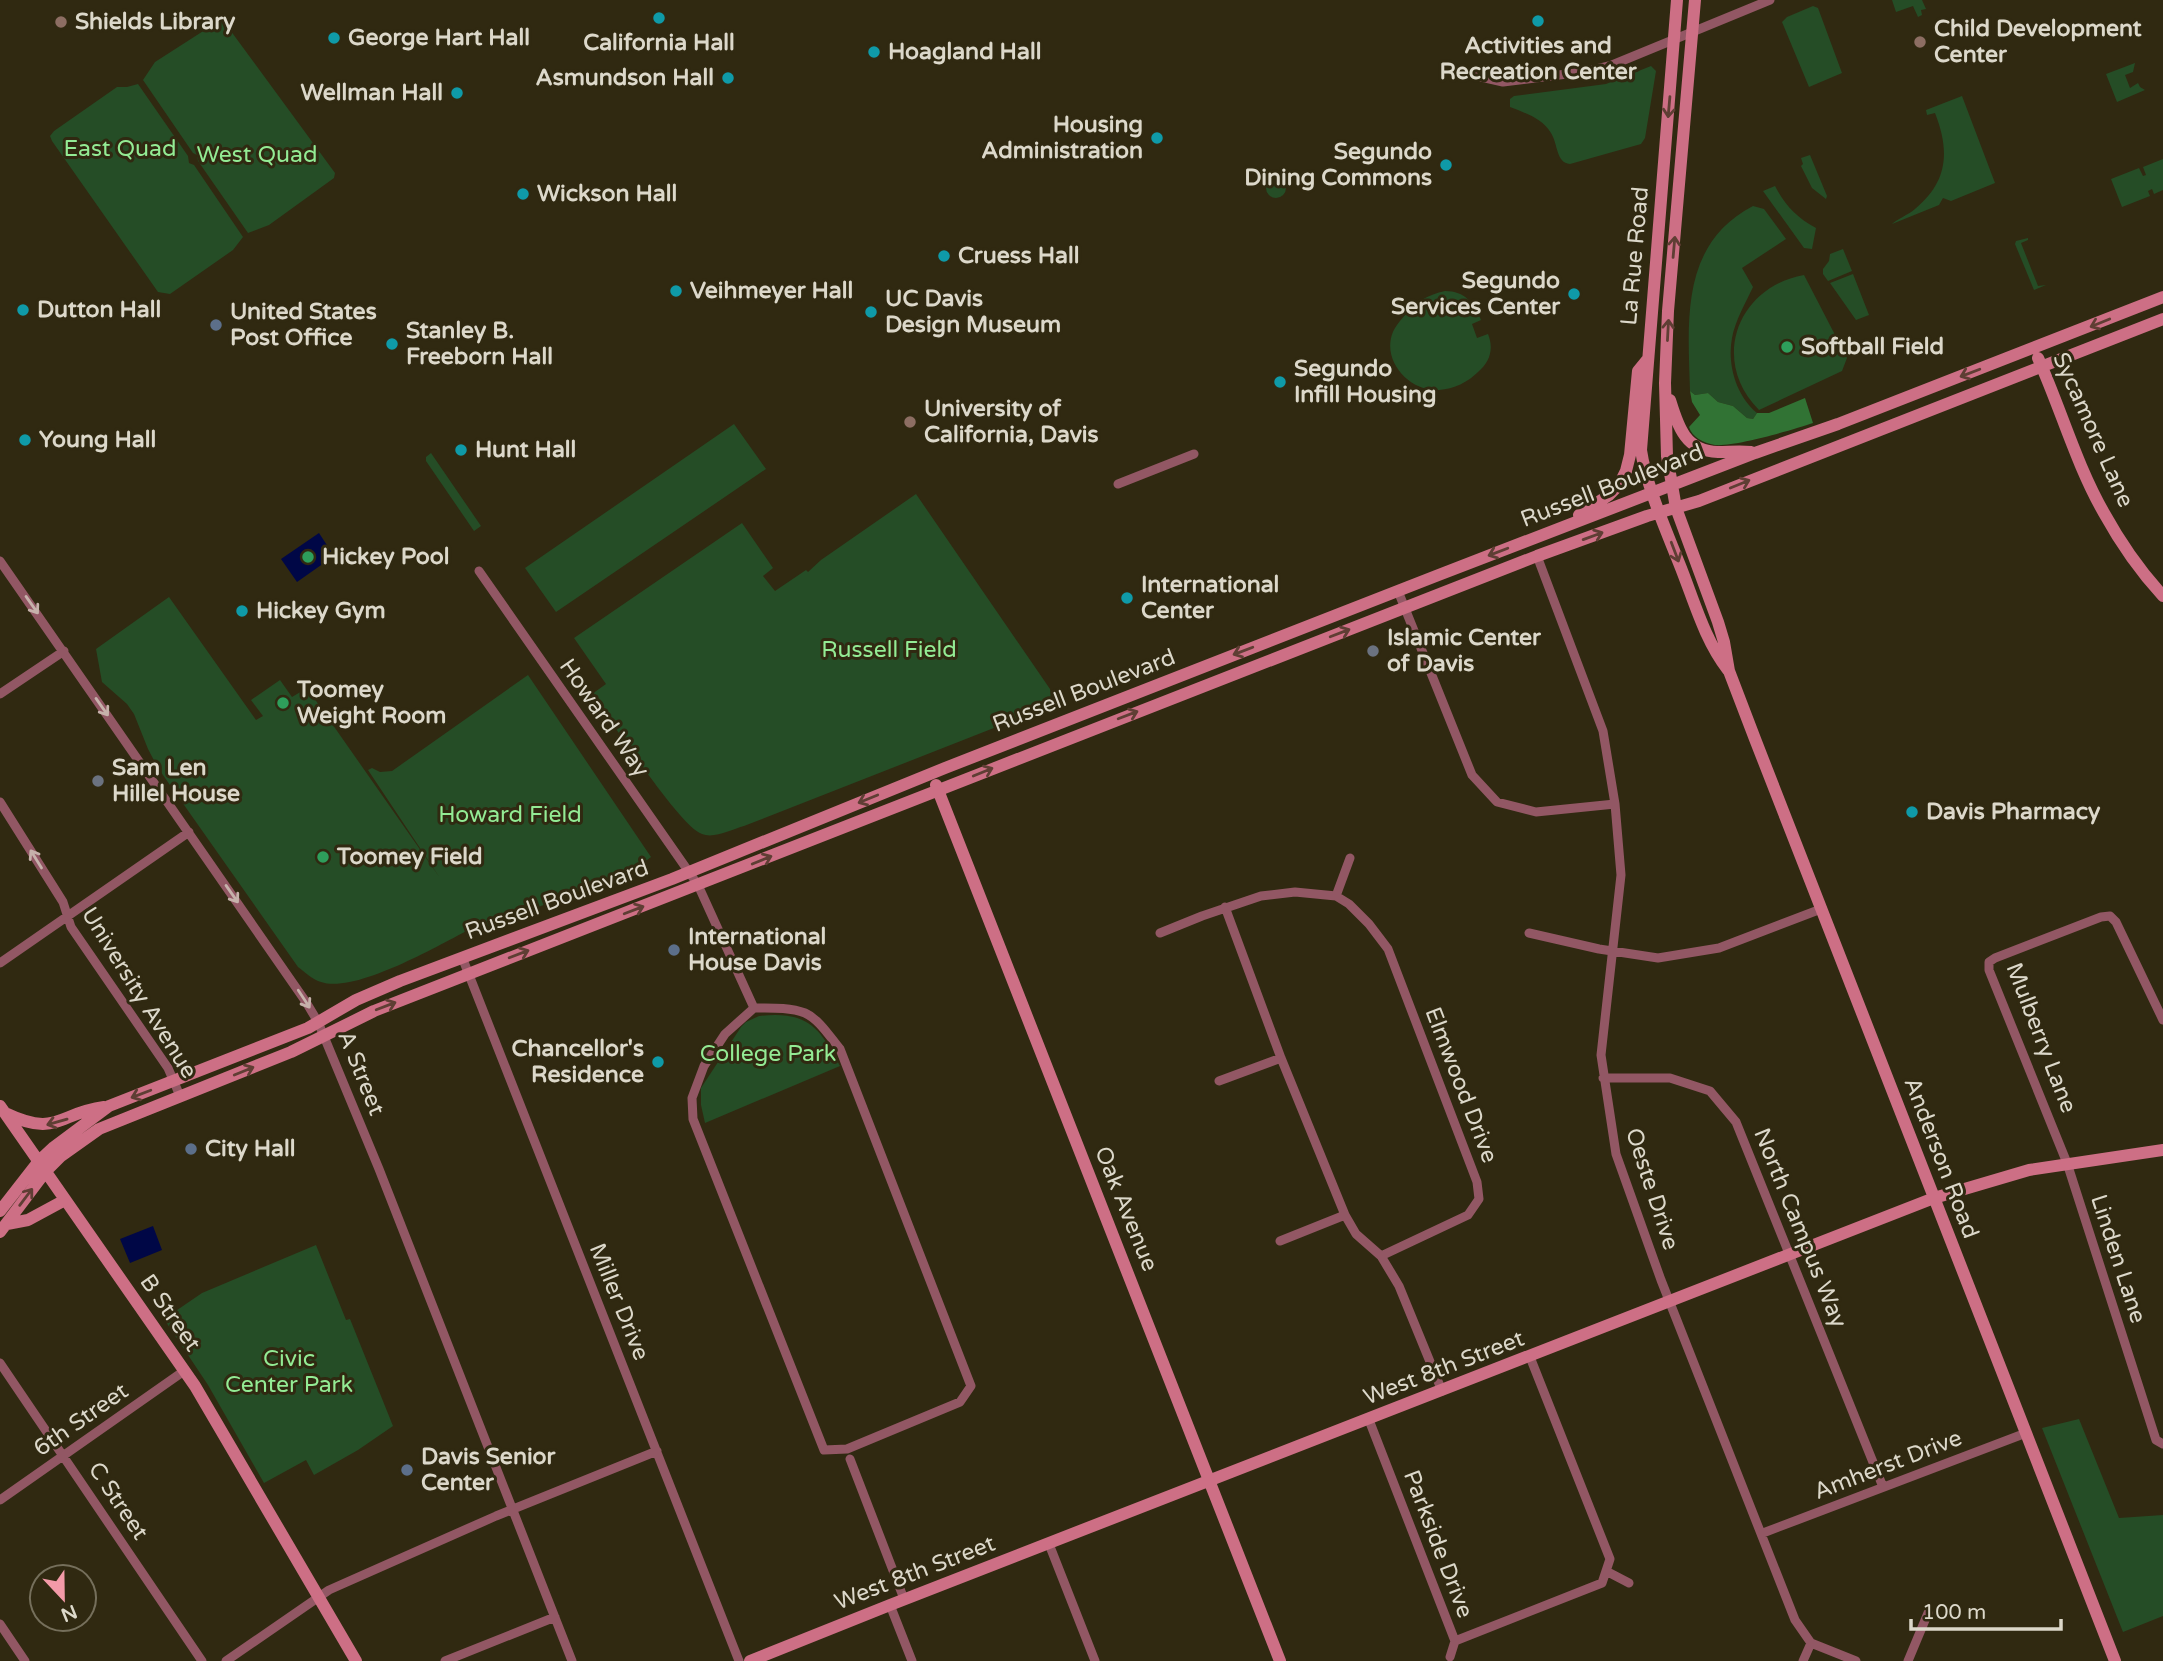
<svg xmlns="http://www.w3.org/2000/svg" width="2163" height="1661" font-family="'Varela Round',sans-serif">
  <rect width="100%" height="100%" fill="#302911"/>
  <path fill="#254d26" d="M1892,0H1922L1926,9L1921,10L1922,15L1918,17L1913,6L1896,12Z
    M1813,6L1818,8L1842,73L1809,87L1782,22L1787,17Z
    M222,19L335,173L334,178L269,225L248,233L198,161L197,155L193,153L143,80L155,62Z
    M2135,63L2133,72L2125,75L2130,88L2138,83L2140,87L2145,90L2117,102L2106,74Z
    M1651,66L1656,71L1645,138L1641,144L1570,164C1556,163 1558,144 1551,133C1542,118 1525,113 1510,107V99L1514,96L1606,84Z
    M138,84L188,156L189,163L194,165L243,237L233,250L170,294L158,292L52,141L50,136L54,131L117,87H127Z
    M1962,96L1995,183L1951,201L1943,198L1939,205L1892,224C1897,219 1908,215 1915,209C1948,182 1950,151 1935,113L1927,115L1926,110Z
    M1810,155L1827,196L1826,199L1812,188L1801,166L1803,164L1801,158Z
    M2163,159V190L2154,194L2152,189L2148,191L2150,196L2122,207L2111,179L2139,168L2143,176L2146,175L2143,167Z
    M1266 188a10 10 0 1 1 20 0a10 10 0 1 1-20 0Z
    M1775,186C1785,205 1796,217 1816,228L1812,249L1804,248L1763,191Z
    M1753,206L1764,209L1786,239L1742,268L1753,287C1746,302 1735,321 1732,338C1727,364 1736,396 1757,413L1753,419L1747,418L1733,406L1718,402L1708,393L1695,395L1690,391C1688,321 1680,244 1753,206Z
    M2028,238V240L2021,243L2038,286L2046,285L2034,290L2015,244L2016,241Z
    M1843,249L1852,271L1828,281L1823,274V269L1829,261L1830,254Z
    M1853,274L1869,315L1856,320L1830,283Z
    M1804,275L1847,358L1842,371L1759,410C1710,361 1737,287 1804,275Z
    M1445,291C1465,291 1474,303 1481,320L1472,324L1477,338L1488,334C1494,349 1490,362 1478,372C1468,382 1454,389 1439,390C1413,392 1385,366 1391,338C1393,329 1399,322 1405,315C1416,301 1428,295 1445,291Z
    M734,424L766,469L556,612L525,568Z
    M431,453L481,526L474,531L426,461V457Z
    M916,494L1050,689C1052,699 1049,705 1040,710L744,826C733,829 714,839 702,834C679,826 611,720 592,694L606,684L574,638L742,523L773,568L763,576L775,591L806,570L808,572L821,560Z
    M169,597L256,720L263,716L251,700L280,680L292,697L307,688L440,878L368,770L372,768L380,772L392,771L528,675L651,857L634,870L479,930L474,927C441,944 356,994 321,982C313,980 305,972 298,967L158,768L148,749L134,714L127,704L102,682L96,649Z
    M759,1016C807,1011 819,1026 840,1066L705,1123L701,1105V1088L741,1027L746,1022Z
    M316,1245L346,1320L350,1319L393,1426L358,1450L314,1475L306,1460L264,1483L208,1385L164,1319L202,1293Z
    M2079,1419L2119,1518L2163,1515V1616L2123,1632L2042,1428Z"/>
  <path fill="#317334" d="M1690,391L1695,395L1708,393L1718,402L1733,406L1747,418L1753,419L1757,413H1769L1805,398L1813,423C1792,430 1735,447 1715,445C1703,443 1692,437 1689,427L1700,415L1692,402Z"/>
  <path fill="#000746" d="M319,533L334,556L297,582L281,559Z
    M153,1226L162,1250L130,1263L120,1239Z"/>
  <g fill="none" stroke-linecap="round" stroke-linejoin="round">
    <path stroke="#925764" stroke-width="9" d="M1472,75L1503,82L1583,72L1612,65L1770,0
      M1118,484L1194,454
      M1537,556L1603,731L1615,804L1621,875L1601,1055L1616,1154L1661,1280L1795,1620L1811,1643L1856,1661
      M0,561L306,1002L318,1022L379,1169L572,1661
      M479,571L698,885L754,1008L725,1034L704,1066L692,1098L693,1119L824,1450L847,1449L960,1402L971,1386L840,1049C830,1037 819,1019 805,1013C790,1007 770,1008 754,1008
      M1398,591L1472,775L1497,802L1536,812L1615,804
      M0,694L64,651
      M0,802L63,902L71,927L168,1068L180,1096
      M1336,896L1350,858
      M1225,907L1281,1058L1345,1215L1356,1234L1381,1256L1399,1286L1442,1391
      M1160,933L1202,916L1261,896L1295,892L1336,896L1349,904L1369,924L1388,949L1477,1182L1479,1199L1468,1215L1381,1256
      M1529,933L1599,949L1658,958L1719,948L1821,909
      M462,957L739,1661
      M0,963L189,832
      M2163,1020L2116,922L2110,916L2101,917L1995,958L1989,962V970L2067,1163L2156,1440L2163,1444
      M1603,1078H1670L1710,1091L1736,1122L1883,1487
      M1219,1081L1281,1058
      M1280,1241L1345,1215
      M0,1363L202,1661
      M1369,1420L1455,1641L1602,1583L1610,1559L1530,1357
      M850,1459L904,1599
      M0,1500L184,1371
      M1763,1533L2026,1433
      M1049,1544L1095,1661
      M1606,1571L1629,1583
      M890,1605L912,1661
      M0,1624L25,1661
      M1450,1657L1455,1641
      M226,1661L329,1590L496,1516L657,1451
      M445,1661L555,1617
      M1803,1661L1811,1643
      M1908,1661L1928,1613"/>
    <path stroke="#cd6f85" stroke-width="12" d="M1677,0L1641,450C1646,485 1666,530 1679,563C1694,600 1704,639 1728,670
      M1695,0L1668,311L1665,383L1667,456L1676,508L1718,622L1724,642L1729,671L1755,739L2115,1661
      M2038,358C2061,409 2076,464 2104,513C2120,542 2140,571 2163,596
      M1670,400C1678,426 1685,451 1718,452C1729,452 1740,451 1751,452
      M1579,515L1609,495L1619,485L1626,471L1630,455L1638,371L1647,360
      M936,785L1280,1661
      M0,1106L195,1386L356,1661
      M5,1113C57,1138 58,1113 104,1107
      M0,1211L39,1161L54,1147L109,1106L308,1028L356,1000L400,981L672,879L945,768L1436,576L1755,453L1838,424L2163,297
      M7,1224L28,1220L65,1200
      M0,1232L46,1171L61,1156L99,1129L291,1052L374,1011L1537,556L1647,516L1699,501L2163,319
      M750,1661L890,1605L1934,1198L2029,1170L2163,1150"/>
  </g>
  <defs><path id="oneway-shaft" d="M-6 0H5M1.5-3L5.5 0L1.5 3" fill="none" stroke-width="1.6" stroke-linecap="round" stroke-linejoin="round" transform="scale(1.75)"/></defs>
  <g stroke="#5f3e34">
    <use href="#oneway-shaft" transform="translate(1669 107) rotate(95)"/>
    <use href="#oneway-shaft" transform="translate(1674 247) rotate(-85)"/>
    <use href="#oneway-shaft" transform="translate(2100 323) rotate(158)"/>
    <use href="#oneway-shaft" transform="translate(1668 330) rotate(-87)"/>
    <use href="#oneway-shaft" transform="translate(1970 373) rotate(159)"/>
    <use href="#oneway-shaft" transform="translate(1740 484) rotate(-22)"/>
    <use href="#oneway-shaft" transform="translate(1593 536) rotate(-20)"/>
    <use href="#oneway-shaft" transform="translate(1498 552) rotate(159)"/>
    <use href="#oneway-shaft" transform="translate(1675 552) rotate(69)"/>
    <use href="#oneway-shaft" transform="translate(1340 633) rotate(-21)"/>
    <use href="#oneway-shaft" transform="translate(1243 651) rotate(159)"/>
    <use href="#oneway-shaft" transform="translate(1128 715) rotate(-21)"/>
    <use href="#oneway-shaft" transform="translate(983 772) rotate(-22)"/>
    <use href="#oneway-shaft" transform="translate(868 799) rotate(158)"/>
    <use href="#oneway-shaft" transform="translate(762 860) rotate(-22)"/>
    <use href="#oneway-shaft" transform="translate(634 910) rotate(-21)"/>
    <use href="#oneway-shaft" transform="translate(519 954) rotate(-21)"/>
    <use href="#oneway-shaft" transform="translate(386 1006) rotate(-21)"/>
    <use href="#oneway-shaft" transform="translate(244 1071) rotate(-22)"/>
    <use href="#oneway-shaft" transform="translate(141 1094) rotate(159)"/>
    <use href="#oneway-shaft" transform="translate(57 1122) rotate(164)"/>
    <use href="#oneway-shaft" transform="translate(26 1197) rotate(-53)"/>
  </g>
  <g stroke="#c6b1ab">
    <use href="#oneway-shaft" transform="translate(32 605) rotate(55)"/>
    <use href="#oneway-shaft" transform="translate(102 707) rotate(55)"/>
    <use href="#oneway-shaft" transform="translate(36 859) rotate(-122)"/>
    <use href="#oneway-shaft" transform="translate(232 894) rotate(55)"/>
    <use href="#oneway-shaft" transform="translate(304 999) rotate(57)"/>
  </g>
  <g fill="#0f9aa8" stroke="#302911" stroke-width="2.5">
    <circle cx="659" cy="18" r="7"/>
    <circle cx="1538" cy="21" r="7"/>
    <circle cx="334" cy="38" r="7"/>
    <circle cx="874" cy="52" r="7"/>
    <circle cx="728" cy="78" r="7"/>
    <circle cx="457" cy="93" r="7"/>
    <circle cx="1157" cy="138" r="7"/>
    <circle cx="1446" cy="165" r="7"/>
    <circle cx="523" cy="194" r="7"/>
    <circle cx="944" cy="256" r="7"/>
    <circle cx="676" cy="291" r="7"/>
    <circle cx="1574" cy="294" r="7"/>
    <circle cx="23" cy="310" r="7"/>
    <circle cx="871" cy="312" r="7"/>
    <circle cx="392" cy="344" r="7"/>
    <circle cx="1280" cy="382" r="7"/>
    <circle cx="25" cy="440" r="7"/>
    <circle cx="461" cy="450" r="7"/>
    <circle cx="1127" cy="598" r="7"/>
    <circle cx="242" cy="611" r="7"/>
    <circle cx="1912" cy="812" r="7"/>
    <circle cx="658" cy="1062" r="7"/>
  </g>
  <g fill="#8d6e63" stroke="#302911" stroke-width="2.5">
    <circle cx="61" cy="22" r="7"/>
    <circle cx="1920" cy="42" r="7"/>
    <circle cx="910" cy="422" r="7"/>
  </g>
  <g fill="#5c6f8a" stroke="#302911" stroke-width="2.5">
    <circle cx="216" cy="325" r="7"/>
    <circle cx="674" cy="950" r="7"/>
    <circle cx="191" cy="1149" r="7"/>
    <circle cx="407" cy="1470" r="7"/>
  </g>
  <g fill="#2e9e5b" stroke="#302911" stroke-width="2.5">
    <circle cx="1787" cy="347" r="7"/>
    <circle cx="308" cy="557" r="7"/>
    <circle cx="283" cy="703" r="7"/>
    <circle cx="323" cy="857" r="7"/>
  </g>
  <g fill="#6b7280" stroke="#302911" stroke-width="2.5">
    <circle cx="1373" cy="651" r="7"/>
    <circle cx="98" cy="781" r="7"/>
  </g>
  <g text-anchor="middle" dominant-baseline="central" stroke-width="6" stroke-linejoin="round" paint-order="stroke">
    <g font-size="23" font-weight="bold" fill="#dcd8ca" stroke="#302911" text-anchor="start">
      <text x="75" y="22">Shields Library</text>
      <text x="1934" y="29">Child Development<tspan x="1934" dy="26">Center</tspan></text>
      <text x="348" y="38">George Hart Hall</text>
      <text x="659" y="43" text-anchor="middle">California Hall</text>
      <text x="1538" y="46" text-anchor="middle">Activities and<tspan x="1538" dy="26">Recreation Center</tspan></text>
      <text x="888" y="52">Hoagland Hall</text>
      <text x="714" y="78" text-anchor="end">Asmundson Hall</text>
      <text x="443" y="93" text-anchor="end">Wellman Hall</text>
      <text x="1143" y="125" text-anchor="end">Housing<tspan x="1143" dy="26">Administration</tspan></text>
      <text x="1432" y="152" text-anchor="end">Segundo<tspan x="1432" dy="26">Dining Commons</tspan></text>
      <text x="537" y="194">Wickson Hall</text>
      <text x="958" y="256">Cruess Hall</text>
      <text x="1560" y="281" text-anchor="end">Segundo<tspan x="1560" dy="26">Services Center</tspan></text>
      <text x="690" y="291">Veihmeyer Hall</text>
      <text x="885" y="299">UC Davis<tspan x="885" dy="26">Design Museum</tspan></text>
      <text x="37" y="310">Dutton Hall</text>
      <text x="230" y="312">United States<tspan x="230" dy="26">Post Office</tspan></text>
      <text x="406" y="331">Stanley B.<tspan x="406" dy="26">Freeborn Hall</tspan></text>
      <text x="1801" y="347">Softball Field</text>
      <text x="1294" y="369">Segundo<tspan x="1294" dy="26">Infill Housing</tspan></text>
      <text x="924" y="409">University of<tspan x="924" dy="26">California, Davis</tspan></text>
      <text x="39" y="440">Young Hall</text>
      <text x="475" y="450">Hunt Hall</text>
      <text x="322" y="557">Hickey Pool</text>
      <text x="1141" y="585">International<tspan x="1141" dy="26">Center</tspan></text>
      <text x="256" y="611">Hickey Gym</text>
      <text x="1387" y="638">Islamic Center<tspan x="1387" dy="26">of Davis</tspan></text>
      <text x="297" y="690">Toomey<tspan x="297" dy="26">Weight Room</tspan></text>
      <text x="112" y="768">Sam Len<tspan x="112" dy="26">Hillel House</tspan></text>
      <text x="1926" y="812">Davis Pharmacy</text>
      <text x="337" y="857">Toomey Field</text>
      <text x="688" y="937">International<tspan x="688" dy="26">House Davis</tspan></text>
      <text x="644" y="1049" text-anchor="end">Chancellor's<tspan x="644" dy="26">Residence</tspan></text>
      <text x="205" y="1149">City Hall</text>
      <text x="421" y="1457">Davis Senior<tspan x="421" dy="26">Center</tspan></text>
    </g>
    <g font-size="23" fill="#93eb94" stroke="#302911">
      <text x="120" y="149">East Quad</text>
      <text x="257" y="155">West Quad</text>
      <text x="889" y="650">Russell Field</text>
      <text x="510" y="815">Howard Field</text>
      <text x="768" y="1054">College Park</text>
      <text x="289" y="1359">Civic<tspan x="289" dy="26">Center Park</tspan></text>
    </g>
    <g font-size="23" fill="#dcd8ca" stroke="#302911">
      <text transform="translate(1635 256) rotate(-85)">La Rue Road</text>
      <text transform="translate(2093 430) rotate(66)">Sycamore Lane</text>
      <text transform="translate(1612 486) rotate(-21)">Russell Boulevard</text>
      <text transform="translate(1084 691) rotate(-21)">Russell Boulevard</text>
      <text transform="translate(604 718) rotate(55)">Howard Way</text>
      <text transform="translate(557 900) rotate(-20)">Russell Boulevard</text>
      <text transform="translate(139 993) rotate(58)">University Avenue</text>
      <text transform="translate(2041 1038) rotate(69)">Mulberry Lane</text>
      <text transform="translate(361 1073) rotate(68)">A Street</text>
      <text transform="translate(1461 1085) rotate(69)">Elmwood Drive</text>
      <text transform="translate(1941 1158) rotate(69)">Anderson Road</text>
      <text transform="translate(1652 1189) rotate(72)">Oeste Drive</text>
      <text transform="translate(1126 1209) rotate(68)">Oak Avenue</text>
      <text transform="translate(1800 1228) rotate(68)">North Campus Way</text>
      <text transform="translate(2118 1259) rotate(72)">Linden Lane</text>
      <text transform="translate(619 1302) rotate(68)">Miller Drive</text>
      <text transform="translate(170 1313) rotate(55)">B Street</text>
      <text transform="translate(1444 1368) rotate(-21)">West 8th Street</text>
      <text transform="translate(81 1420) rotate(-35)">6th Street</text>
      <text transform="translate(1888 1465) rotate(-21)">Amherst Drive</text>
      <text transform="translate(118 1501) rotate(56)">C Street</text>
      <text transform="translate(1438 1544) rotate(69)">Parkside Drive</text>
      <text transform="translate(915 1573) rotate(-21)">West 8th Street</text>
    </g>
  </g>
  <g transform="translate(63 1598) rotate(158)"><circle r="33" fill="#302911" stroke="#756f5b" stroke-width="2"/>
  <path d="M0-5L12 26L0 18L-12 26Z" fill="#f39aa8"/>
  <text y="-10" font-size="19" font-weight="bold" text-anchor="middle" fill="#dcd8ca">N</text>
  </g>
  <path d="M1911 1619v10h150v-10" fill="none" stroke="#dcd8ca" stroke-width="3.5"/>
  <text x="1922" y="1619" font-size="21" fill="#dcd8ca" stroke="#302911" stroke-width="5" paint-order="stroke">100 m</text>
</svg>
